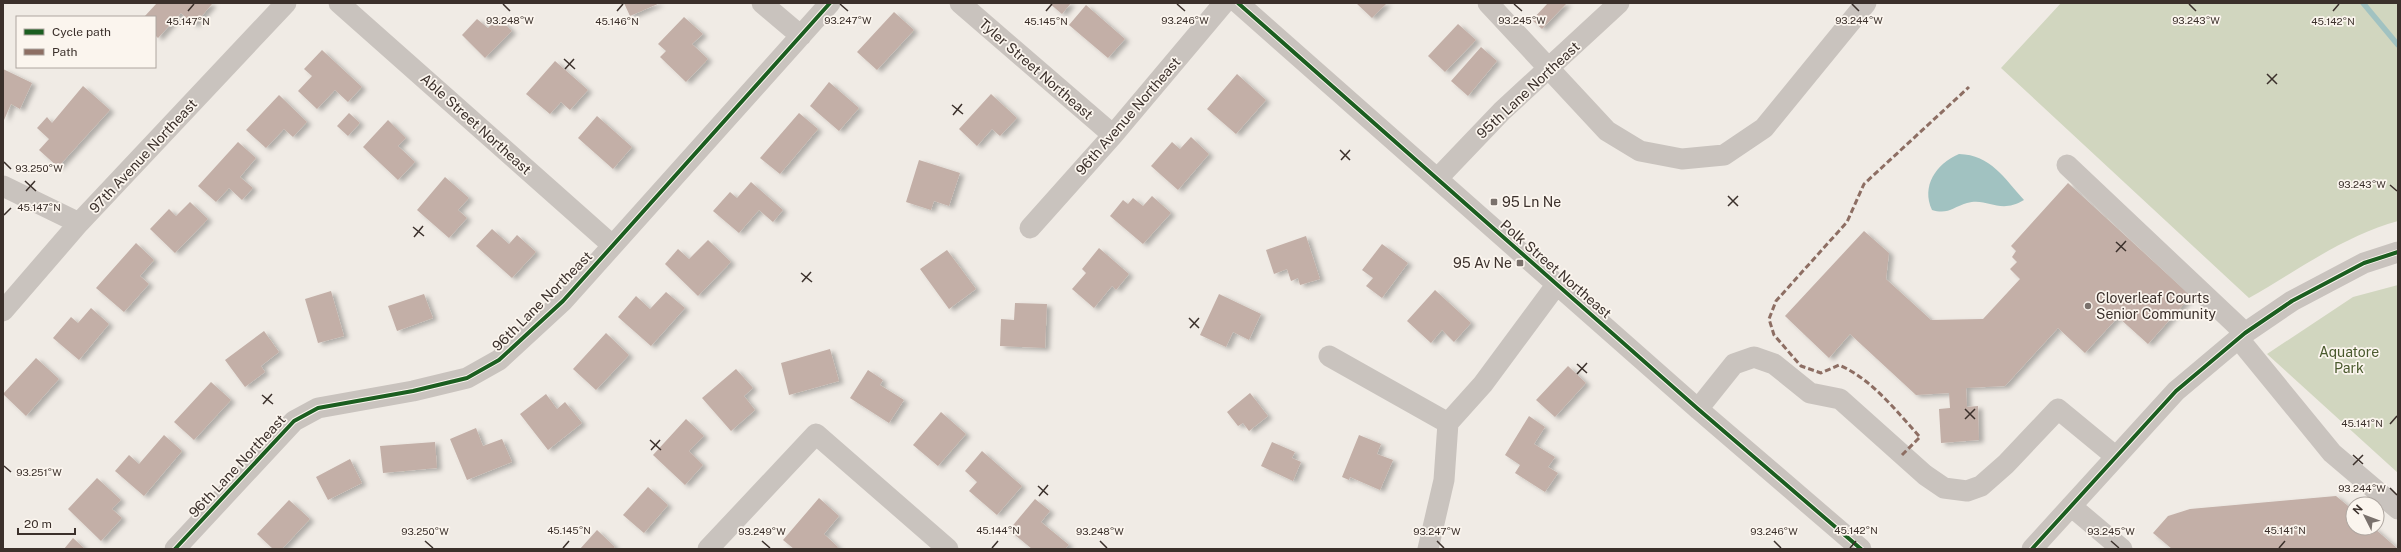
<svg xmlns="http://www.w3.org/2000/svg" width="2401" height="552" font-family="'Public Sans',sans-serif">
  <defs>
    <filter id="shadow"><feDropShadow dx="4.5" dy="2.5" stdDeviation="2" flood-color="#0004"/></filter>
  </defs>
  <rect width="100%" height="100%" fill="#f0ebe5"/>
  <path fill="#d1d6bf" d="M2061,3H2398V221C2345,235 2297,271 2249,298L2001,68Z
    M2398,285V473L2267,354L2353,297Z"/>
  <path fill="#a1c2c1" d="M1959,154C1991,155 2004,178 2024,200C1999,215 1988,197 1967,203C1953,207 1948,215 1932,210C1921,186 1936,164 1959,154Z"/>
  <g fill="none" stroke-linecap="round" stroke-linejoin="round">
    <path stroke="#a1c2c1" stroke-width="5.5" d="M2363,3L2398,45"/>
  </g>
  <path fill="#c3afa7" filter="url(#shadow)" d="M157,3H211L212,4L194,25L181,13L158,38L155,35V17H144Z
    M624,3H660L630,16Z
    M1049,3H1071L1062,14Z
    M1356,3H1387L1372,18Z
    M1548,3H1567L1542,29L1532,20Z
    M1086,5L1125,39L1108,58L1069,25Z
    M894,12L914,30L877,70L857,52Z
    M498,17L512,31L485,58L462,35L477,19L488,28Z
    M684,17L703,34L692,44L708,59L686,82L660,57L666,51L658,44Z
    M1458,24L1476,40L1445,72L1428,56Z
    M1481,47L1497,61L1468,96L1451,81Z
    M322,50L362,87L348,102L335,90L317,109L298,91L312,76L304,69Z
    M555,61L588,90L570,110L561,102L550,114L526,94Z
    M3,69L32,83L20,109L11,104L4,120Z
    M1237,74L1266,100L1236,134L1207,109Z
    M829,82L859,108L839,131L810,106Z
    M83,86L110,110L58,167L39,150L49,139L37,128L47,117L52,123Z
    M991,94L1017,118L1000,136L992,129L977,146L959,129Z
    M279,95L307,122L293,137L284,129L266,148L246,130Z
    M349,113L360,123L348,136L337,126Z
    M799,113L818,129L780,174L760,158Z
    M597,116L632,147L613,169L578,138Z
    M388,120L406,138L398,146L415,162L398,180L363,147Z
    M1191,137L1209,154L1178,190L1151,166L1172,142L1180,149Z
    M238,142L256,158L240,177L253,188L242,200L229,188L216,202L198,186Z
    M919,160L960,173L949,206L934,201L931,210L906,202Z
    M445,177L469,198L458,210L467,218L449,238L417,210Z
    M751,182L783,210L773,222L759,210L739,233L713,211L730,192L737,198Z
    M2068,183L2191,296L2148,344L2118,317L2085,353L2058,328L2005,386L1966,388L1967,407L1978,406L1979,440L1941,443L1939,409L1950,408L1949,393L1916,395L1850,334L1829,358L1785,316L1864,231L1889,253L1886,279L1931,320L1983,319L2020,279L2010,269L2017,262L2012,257L2016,251L2011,246Z
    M1152,196L1171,213L1143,244L1110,216L1123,200L1128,204L1133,198L1143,206Z
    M190,202L208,219L175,253L150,229L169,209L176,216Z
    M492,229L509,244L517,235L536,252L512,278L476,246Z
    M1306,236L1320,279L1300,285L1298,278L1291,281L1287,269L1274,274L1266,250Z
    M708,240L731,262L698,296L665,264L678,249L689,259Z
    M136,243L154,260L140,276L149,284L124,312L96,288Z
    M1382,244L1408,263L1382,298L1366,286L1373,278L1362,270Z
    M1099,248L1129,274L1116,290L1112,286L1094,308L1072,289L1086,273L1082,269Z
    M947,250L976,289L949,309L920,269Z
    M1435,290L1471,323L1454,342L1442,330L1431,343L1407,321Z
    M331,291L344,336L318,343L305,299Z
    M666,292L685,308L651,346L618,317L636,296L650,309Z
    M424,294L433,318L397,331L388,306Z
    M1219,294L1261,314L1249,340L1233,332L1226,347L1200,335Z
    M1015,303L1047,304L1045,348L1000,346L1001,319L1014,320Z
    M91,308L109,324L79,360L53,338L71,317L78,323Z
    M264,331L279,352L261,366L265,372L245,387L225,360Z
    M606,333L629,355L596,390L573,369Z
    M830,349L839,381L789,395L781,363Z
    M36,358L59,379L26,416L3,394Z
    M1568,366L1586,383L1555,417L1536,400Z
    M736,369L753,388L744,396L755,410L731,431L702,398Z
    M868,370L883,380L880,385L904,400L889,423L850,398Z
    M211,382L231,400L194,440L174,422Z
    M1250,393L1268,416L1249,431L1243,423L1238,426L1227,412Z
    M546,394L557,409L565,402L582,423L548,450L520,414Z
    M941,412L966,434L938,466L913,445Z
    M1529,416L1545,427L1534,444L1555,457L1548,467L1558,473L1545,492L1515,473L1520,465L1505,455Z
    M686,419L704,436L689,451L703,465L685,485L653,455Z
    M476,428L483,446L502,439L512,462L467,480L450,439Z
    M164,435L182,451L144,496L115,471L129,455L139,464Z
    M1359,435L1381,444L1377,454L1393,460L1380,490L1350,477L1349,480L1342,477Z
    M435,442L437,468L383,473L380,446Z
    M1272,442L1295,452L1292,458L1301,462L1293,481L1261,466Z
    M982,451L1022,486L997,515L969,491L977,482L965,471Z
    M350,459L362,483L328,500L316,477Z
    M97,478L121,500L112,509L122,518L101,541L68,509Z
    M648,487L668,505L644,533L623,515Z
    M2336,496L2353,510V528H2374L2398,549H2172L2153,533L2168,516L2190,509Z
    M819,498L839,516L824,534L838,547L837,549H794L783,540Z
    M1035,499L1050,511L1041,522L1069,545L1065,549H1032L1009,530Z
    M289,500L310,519L282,549H273L257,534Z
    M597,530L615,547L613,549H580Z
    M73,538L85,549H64Z"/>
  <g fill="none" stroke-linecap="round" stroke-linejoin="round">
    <path stroke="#c9c3be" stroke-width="21" d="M339,3L612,245
      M762,3L801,36
      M960,3L1113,135
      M1238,3L1698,409L1861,549
      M1488,3L1607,131L1640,151L1682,159L1724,155L1764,128L1866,3
      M2067,165L2245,333
      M1437,179L1502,111L1619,3
      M3,186L79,223
      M1030,228L1113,135L1224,3
      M3,311L79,223L286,3
      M2238,338L2332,453L2398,509
      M1329,356L1448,423
      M1698,409L1734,364L1754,357L1774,364L1810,393L1840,399L1925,475L1944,488L1967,491L1981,486L2006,464L2058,409L2115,456
      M2071,506L2122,549
      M175,549L294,421L318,408L413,391L467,378L499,360L563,301L830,3
      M708,549L816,434L948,549
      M1428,549L1444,480L1448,423L1483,384L1557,284
      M2032,549L2176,391L2245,333L2292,301L2364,263L2398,252"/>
    <path stroke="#8d6e63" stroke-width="3" stroke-dasharray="6 3" stroke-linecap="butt" d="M1902,455L1920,437C1896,411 1872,379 1839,365L1821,373L1801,366L1774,335L1769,319L1776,301L1847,222L1864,184L1969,87"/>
    <g stroke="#fbf5ee" stroke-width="6">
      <path id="cycleway" d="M1238,3L1698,409L1861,549
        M175,549L294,421L318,408L413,391L467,378L499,360L563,301L830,3
        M2032,549L2176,391L2245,333L2292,301L2364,263L2398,252"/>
    </g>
    <use href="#cycleway" stroke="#1b5e20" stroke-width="4"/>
  </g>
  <path fill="none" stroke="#3b302b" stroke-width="1.5" d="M503,4L510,11M840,4L848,11M1177,4L1185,11M1514,4L1522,11M1852,4L1859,11M2189,4L2196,11M188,11L194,4M617,11L623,4M1046,11L1052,4M2333,11L2339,4M564,59L575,69M565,69L574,59M2267,74L2277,84M2267,84L2277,74M952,105L963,114M953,115L962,104M1340,150L1350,160M1341,160L1350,150M4,162L11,169M25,181L36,191M2390,185L2397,191M26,191L35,181M1728,196L1738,206M1728,206L1738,196M4,215L11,208M413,227L424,236M414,237L423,226M2116,242L2126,251M2116,252L2126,241M801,273L812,282M802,282L811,272M1189,318L1199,328M1190,328L1199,318M1577,364L1587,373M1577,374L1587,363M262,395L273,404M263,404L272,394M1965,409L1975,419M1965,419L1975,409M2390,424L2397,416M650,440L661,450M651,450L660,440M2353,455L2363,464M2353,465L2363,455M4,466L11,472M1038,486L1048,495M2390,488L2397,495M1039,496L1048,485M425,541L433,548M762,541L770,548M1100,541L1107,548M1437,541L1444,548M1774,541L1781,548M2111,541L2119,548M563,548L569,541M992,548L998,541M1850,548L1856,541M2279,548L2285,541"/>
  <g fill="#7a716c" stroke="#fbf5ee" stroke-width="1.5">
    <rect x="1490" y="198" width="8" height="8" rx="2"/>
    <rect x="1516" y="259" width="8" height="8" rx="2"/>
    <circle cx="2088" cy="306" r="4"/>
  </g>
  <g text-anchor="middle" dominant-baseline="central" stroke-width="3.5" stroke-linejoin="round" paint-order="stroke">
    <g font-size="14" fill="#3b302b" stroke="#fbf5ee">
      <text transform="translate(1036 69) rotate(41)">Tyler Street Northeast</text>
      <text transform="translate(1528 90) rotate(-43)">95th Lane Northeast</text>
      <text transform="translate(1128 116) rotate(-49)">96th Avenue Northeast</text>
      <text transform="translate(476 124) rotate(42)">Able Street Northeast</text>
      <text transform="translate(143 156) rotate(-47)">97th Avenue Northeast</text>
      <text transform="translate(1556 269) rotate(41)">Polk Street Northeast</text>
      <text transform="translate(542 301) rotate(-45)">96th Lane Northeast</text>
      <text transform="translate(237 466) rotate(-47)">96th Lane Northeast</text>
    </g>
    <g font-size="14" fill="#3b302b" stroke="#fbf5ee" text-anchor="start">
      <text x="1502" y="202">95 Ln Ne</text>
      <text x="1512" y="263" text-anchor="end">95 Av Ne</text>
      <text x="2096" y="298">Cloverleaf Courts<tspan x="2096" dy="16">Senior Community</tspan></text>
    </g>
    <g font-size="14" fill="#4a5a2e" stroke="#fbf5ee">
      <text x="2349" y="352">Aquatore<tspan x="2349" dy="16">Park</tspan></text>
    </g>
  </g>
  <g font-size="10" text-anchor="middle" fill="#3b302b" stroke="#fbf5ee" stroke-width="3.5" stroke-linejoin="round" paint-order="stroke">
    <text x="2196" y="24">93.243°W</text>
    <text x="510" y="24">93.248°W</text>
    <text x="848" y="24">93.247°W</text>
    <text x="1185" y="24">93.246°W</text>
    <text x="1522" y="24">93.245°W</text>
    <text x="1859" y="24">93.244°W</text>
    <text x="1046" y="25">45.145°N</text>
    <text x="188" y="25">45.147°N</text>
    <text x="617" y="25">45.146°N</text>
    <text x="2333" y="25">45.142°N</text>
    <text x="39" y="172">93.250°W</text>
    <text x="2362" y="188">93.243°W</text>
    <text x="39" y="211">45.147°N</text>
    <text x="2362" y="427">45.141°N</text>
    <text x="39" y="476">93.251°W</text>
    <text x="2362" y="492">93.244°W</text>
    <text x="569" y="534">45.145°N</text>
    <text x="998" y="534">45.144°N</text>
    <text x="1856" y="534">45.142°N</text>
    <text x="2285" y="534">45.141°N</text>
    <text x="425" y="535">93.250°W</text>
    <text x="762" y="535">93.249°W</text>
    <text x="1100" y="535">93.248°W</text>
    <text x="1437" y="535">93.247°W</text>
    <text x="1774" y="535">93.246°W</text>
    <text x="2111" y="535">93.245°W</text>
  </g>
  <rect width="2401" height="552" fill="none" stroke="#3b302b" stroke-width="8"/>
  <rect x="16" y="16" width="140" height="52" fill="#fbf5ee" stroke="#aea6a0"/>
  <rect x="24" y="29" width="20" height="6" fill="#1b5e20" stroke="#aea6a0"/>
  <text x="52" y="36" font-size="12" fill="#3b302b">Cycle path</text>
  <rect x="24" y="49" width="20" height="6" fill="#8d6e63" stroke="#aea6a0"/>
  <text x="52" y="56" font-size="12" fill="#3b302b">Path</text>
  <g transform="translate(2365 516) rotate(312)"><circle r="19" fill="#fbf5ee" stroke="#aea6a0"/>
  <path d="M0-3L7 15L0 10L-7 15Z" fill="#7a716c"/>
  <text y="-6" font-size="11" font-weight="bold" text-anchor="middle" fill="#3b302b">N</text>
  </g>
  <path d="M18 528v6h57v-6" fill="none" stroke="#3b302b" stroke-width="2"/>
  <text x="24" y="528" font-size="12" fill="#3b302b" stroke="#fbf5ee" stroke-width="3" paint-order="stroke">20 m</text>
</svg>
